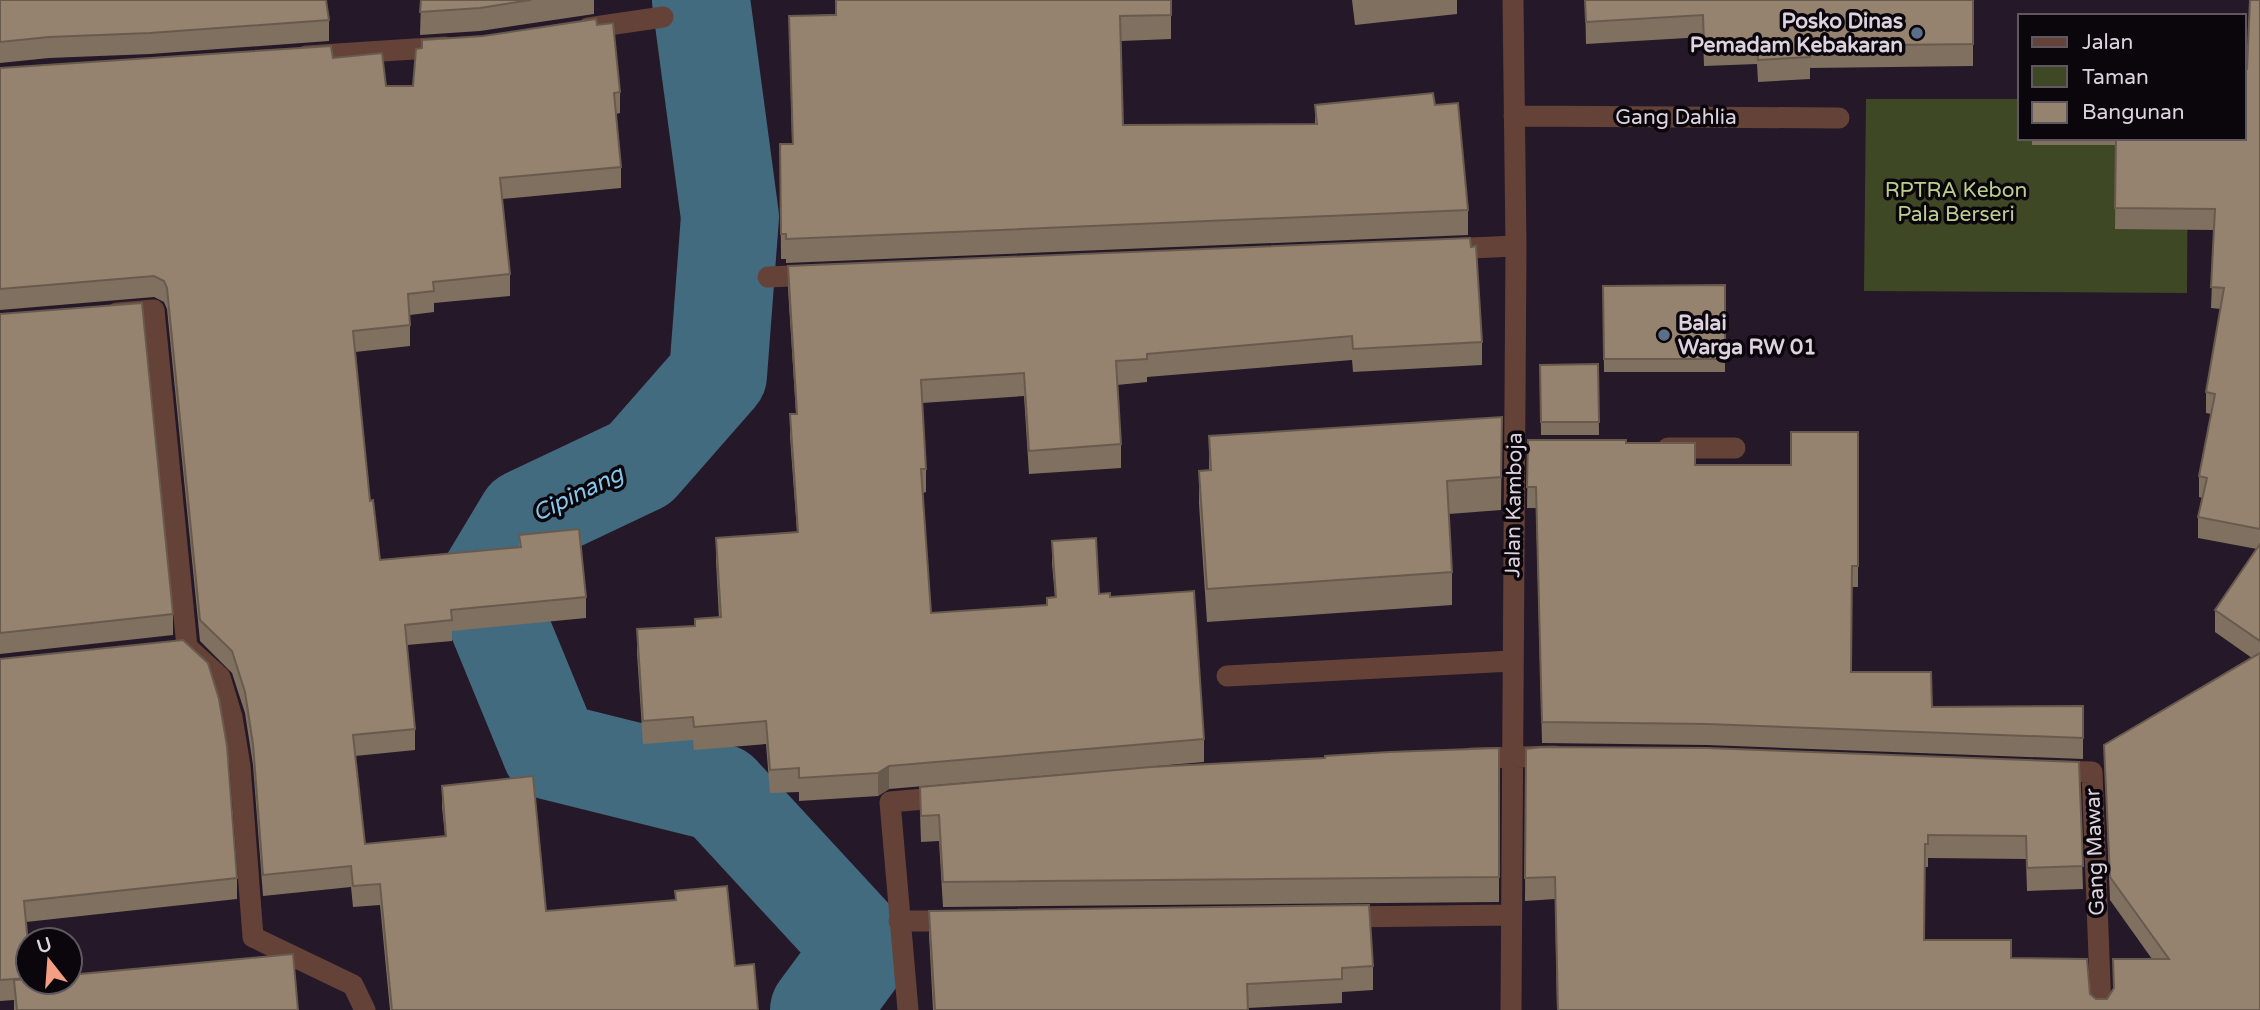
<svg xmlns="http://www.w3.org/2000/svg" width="2260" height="1010" font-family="'Varela Round',sans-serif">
  <rect width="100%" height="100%" fill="#251828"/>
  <path fill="#3f4825" d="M1866,99H2020V138H2188L2187,293L1864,291Z"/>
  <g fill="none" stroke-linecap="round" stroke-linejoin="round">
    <path stroke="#436b80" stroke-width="98" d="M701,0L730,217L718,375L640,464L526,518L484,588L551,751L720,793L864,949L819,1010"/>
    <path stroke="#654237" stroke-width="21" d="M588,28L663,17
      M306,56L445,47
      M1514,116L1839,118
      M1448,249L1516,246
      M768,277L814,275
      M117,313L154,310L187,647L220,677L232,717L240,766L253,937L353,985L365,1010
      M1668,448H1735
      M1227,676L1512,661
      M1471,758L1555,756
      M2052,771L2092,772L2101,1010
      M1342,917L1511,915
      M899,921H956
      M908,1010L890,802L947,797
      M1511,1010L1516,246L1513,0"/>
  </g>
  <path fill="#80705f" d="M0,0L329,20V41L150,54L49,58L0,63Z
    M421,0H594V14L480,31L420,35Z
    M1171,0V39L1121,41L1123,125L1315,124V105H1435L1468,210V235L786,263V259H781L780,144H792L789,16Z
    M1352,0H1457V14L1355,25Z
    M1585,0H1973V66L1810,68V79L1758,82L1757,64L1704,66L1703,37L1586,44Z
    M2260,0V1010H1557L1555,899L1525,901L1526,749L2079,762L2083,889L2027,891L2026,859L1928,858V867H1925L1924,940L2011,958L2090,994L2096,999H2107L2113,989V959H2152L2110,900L2104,745L2252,658L2215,632V610L2257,549L2198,538V517L2202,498L2199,497V476L2211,414L2206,413V392L2221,309L2211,308L2214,230L2115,229L2116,145H2032V138H2244L2247,69Z
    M597,25L620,92V113L616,114L621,167V188L502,199L510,274V296L434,303V312L410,315V346L355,352L370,501L380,560L519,547V535L586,597V618L452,631V641L407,645L415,729V750L355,756L365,844L445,836L442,807V786L546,911L675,900V891L735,966L758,1010H390L380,905L353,907L351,887L263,896L253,765L245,713L232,673L200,641L167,309L164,302L154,297L0,310V68L333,58L386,86H413L422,48V40L483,36Z
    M788,266L1482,342V365L1353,372L1352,360L1147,377V382L1117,385L1121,444V468L1029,474L1024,396L922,403L926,469V492L923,493L931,613L1047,605V598L1055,597L1052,564V541L1099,594L1110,597L1204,739V762L1156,766L1325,758L1499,748V902L943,907L939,841L921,842L920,813V787L1112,770L889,789L878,796L799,801V792L770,793L766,744L694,750L693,740L643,744L637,653V629L695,626L719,618L716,561V538L797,532L790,437V414H796L788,289Z
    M1725,285V372H1604L1603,286Z
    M0,314L173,614V635L0,654Z
    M1598,364L1599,435H1541L1540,365Z
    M1502,417L1501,510L1449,514L1452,572V605L1207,622L1199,504V471H1209V436Z
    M1858,432V587H1852L1851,672L1932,707L2083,738V759L1707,745L1542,743L1536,508H1527L1528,440L1626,443L1695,465H1791Z
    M0,659L237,878V899L26,922L28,982L298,1010H14V1000L0,1001Z
    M929,911L1373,966V990L1342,992V1003L1248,1008V1010H933L929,935Z"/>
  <path fill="#685b4e" d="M889,766V789L878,796V773Z"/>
  <path fill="#95826f" stroke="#685b4e" stroke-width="2" d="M0,0H326L329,20L150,33L49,37L0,42Z
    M421,0H531L480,8L420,12Z
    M836,0H1171V15L1120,16L1123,125L1317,124L1315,105L1433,93L1435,105L1458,103L1468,210L786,239V234H781L780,144H793L789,16L836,15Z
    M1585,0H1973V44L1810,46V57L1758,60L1757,42L1704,45L1703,15L1586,22Z
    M2250,0H2260V529L2198,517L2207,478L2199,476L2215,394L2206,392L2224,288L2211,287L2215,209L2115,208L2116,138H2244V69H2247Z
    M596,19L597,25L613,23L620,92L614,93L621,167L500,178L510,274L433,282L434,291L408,294L410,325L353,331L370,501L373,500L380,560L521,547L519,535L579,529L586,597L451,610L452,620L405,625L415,729L353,735L365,844L446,836L442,786L533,776L546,911L676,900L675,891L727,886L735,966L754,964L758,1010H392L380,884L353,886L351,866L263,875L253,744L245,692L232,651L200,620L167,288L164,281L154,276L0,289V68L331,46L333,58L382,53L386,86H413L416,49L422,48V40L483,36Z
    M1470,238L1471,247L1476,246L1482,342L1353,349L1352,336L1147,354V359L1116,361L1121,444L1029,451L1024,373L921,380L926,469H921L931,613L1047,605V598L1056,597L1052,541L1096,538L1099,594L1110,593V597L1194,591L1204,739L889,766L878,773L799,778V768L770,770L766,721L694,727L693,717L643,721L637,629L695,626V619L721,617L716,538L798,532L790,414H797L788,266Z
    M1725,285V359H1604L1603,286Z
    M142,303L173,614L0,633V314Z
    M1598,364L1599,422H1541L1540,365Z
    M1502,417L1501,477L1447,481L1452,572L1207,589L1199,471L1211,470L1209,436Z
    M1791,432H1858V566H1852L1851,672H1931L1932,707L2083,706V738L1707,724L1542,722L1536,487H1527L1528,440H1626V443H1695V465H1791Z
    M2260,544V641L2215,610Z
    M183,640L208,663L219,699L227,746L237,878L24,901L28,944V978L0,980V659Z
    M2260,653V1010H1558L1555,877L1525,878L1526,749L1542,747L1707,748L2079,762L2083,866L2027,868L2026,836L1928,835V844H1925L1924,940H2011V958L2087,959L2090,994L2096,999H2107L2114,988L2113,959H2169L2110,877L2104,745Z
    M1499,748V877L943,882L939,815L921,816L920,787L1151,767L1325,758V756L1389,752Z
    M1369,905L1373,966L1342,968V979L1247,984L1248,1010H935L929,911Z
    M293,954L298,1010H17L14,980L28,979V982H70V975Z"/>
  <g fill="#5c6f8a" stroke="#0b060c" stroke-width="2.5">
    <circle cx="1917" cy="33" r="7"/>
    <circle cx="1664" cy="335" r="7"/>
  </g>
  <g text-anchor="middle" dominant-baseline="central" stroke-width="7" stroke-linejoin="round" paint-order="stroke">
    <g font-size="21" font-weight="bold" fill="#dcd3de" stroke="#0b060c" text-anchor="end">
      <text x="1903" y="21">Posko Dinas<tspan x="1903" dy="24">Pemadam Kebakaran</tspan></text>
      <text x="1678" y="323" text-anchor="start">Balai<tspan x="1678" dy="24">Warga RW 01</tspan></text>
    </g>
    <g font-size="21" fill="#dcd3de" stroke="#0b060c">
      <text x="1676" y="117">Gang Dahlia</text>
      <text transform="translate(1514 505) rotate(-89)">Jalan Kamboja</text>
      <text transform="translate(2095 852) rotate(-92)">Gang Mawar</text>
    </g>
    <g font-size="21" fill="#bbce8e" stroke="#0b060c">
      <text x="1956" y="190">RPTRA Kebon<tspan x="1956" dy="24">Pala Berseri</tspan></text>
    </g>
    <g font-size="23" font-style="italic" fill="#84c9ed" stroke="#0b060c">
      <text transform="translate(578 494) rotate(-26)">Cipinang</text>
    </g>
  </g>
  <rect x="2018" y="14" width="228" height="126" fill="#0b060c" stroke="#5f5860" stroke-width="2"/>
  <rect x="2032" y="37" width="35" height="10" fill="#654237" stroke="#5f5860" stroke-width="2"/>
  <text x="2082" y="49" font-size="21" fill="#dcd3de">Jalan</text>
  <rect x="2032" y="66" width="35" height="21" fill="#3f4825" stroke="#5f5860" stroke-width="2"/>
  <text x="2082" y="84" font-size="21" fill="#dcd3de">Taman</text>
  <rect x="2032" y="102" width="35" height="21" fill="#95826f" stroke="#5f5860" stroke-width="2"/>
  <text x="2082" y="119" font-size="21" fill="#dcd3de">Bangunan</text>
  <g transform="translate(49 961) rotate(343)"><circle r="33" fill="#0b060c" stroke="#5f5860" stroke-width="2"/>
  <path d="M0-5L12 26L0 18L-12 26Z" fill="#f39f83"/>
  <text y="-10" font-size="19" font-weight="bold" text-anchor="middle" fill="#dcd3de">U</text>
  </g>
</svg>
